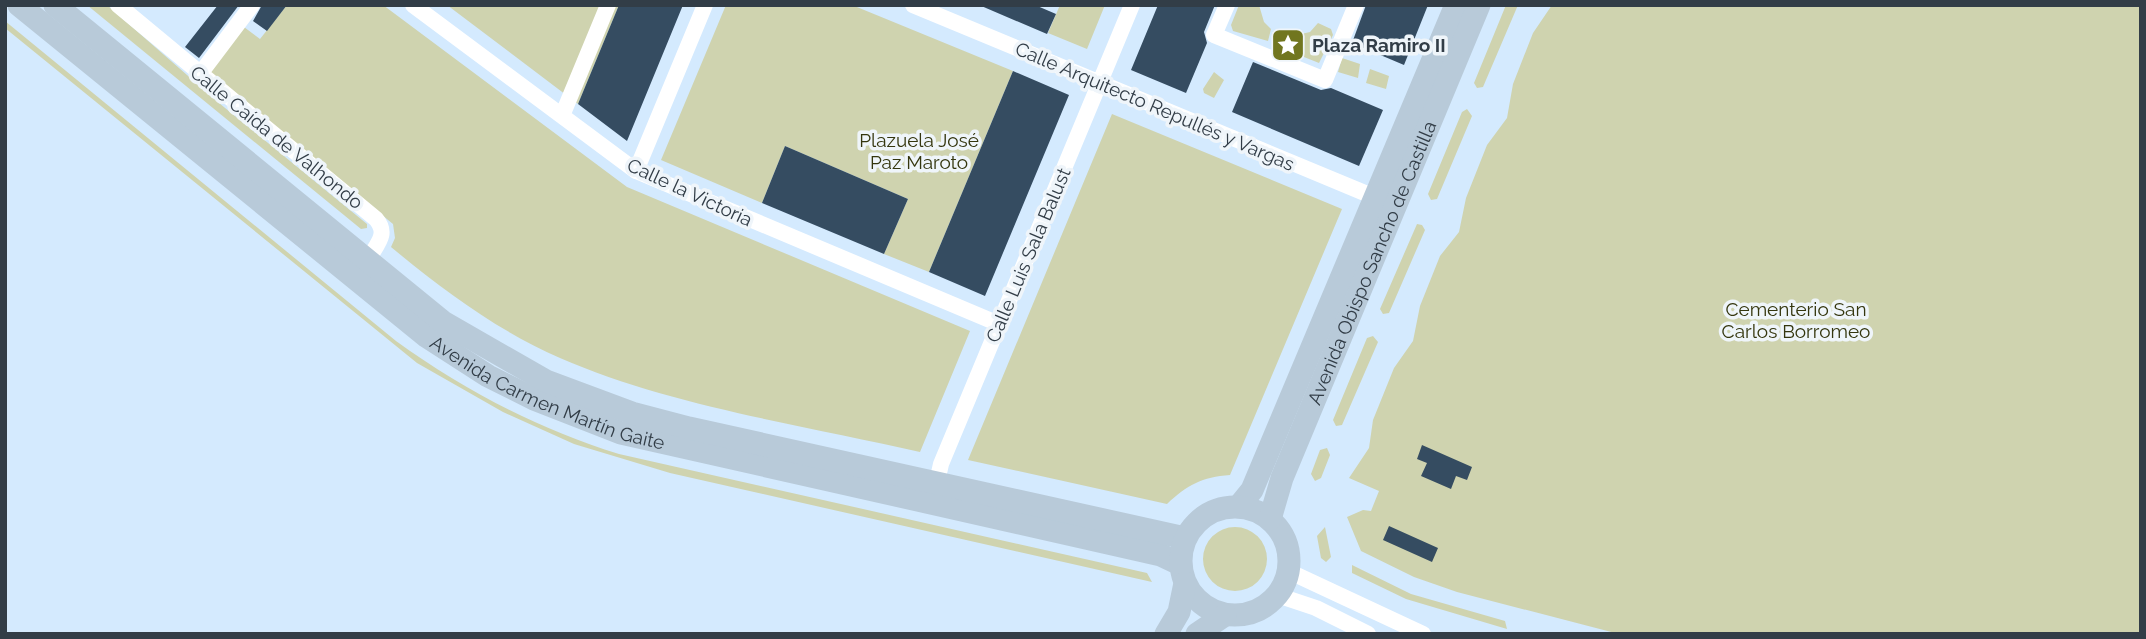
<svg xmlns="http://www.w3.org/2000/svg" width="2146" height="639" font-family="Raleway,sans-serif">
  <rect width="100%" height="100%" fill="#d4eafe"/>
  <path fill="#cfd3af" d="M87,5H107L219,103L367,224V228L361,229Z
    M287,5H383L627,187L970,331L920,452C803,425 670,406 560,358C498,331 443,290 391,247L395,238L393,224L209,73L244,27L260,39Z
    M447,5H619L578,104Z
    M726,5H852L1013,71L929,272L884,254L908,199L785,146L762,203L661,160Z
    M1060,5H1105L1087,49L1048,33Z
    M1239,5H1259L1264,22L1271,29L1268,41L1233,31L1231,25Z
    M1506,5H1518L1483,87L1477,88L1474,83Z
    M1552,5H2141V634H1619L1457,592L1414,577L1361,551L1347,517L1363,510L1371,511L1379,491L1349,478L1369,448L1373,420L1394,368L1413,341L1420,306L1440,256L1459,232L1466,198L1487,145L1507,118L1513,84L1533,33Z
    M5,21L396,341C464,390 538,429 619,454L1147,573L1152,582L670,473L574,444L503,412L417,363L5,28Z
    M1318,23L1331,29L1333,35L1319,63L1284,49L1288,37L1310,32Z
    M1342,58L1360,64L1358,78L1338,72Z
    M1370,69L1389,76L1386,89L1366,83Z
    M1214,72L1224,80L1214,98L1204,93L1203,89Z
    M1467,109L1472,116L1437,199L1431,200L1428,194L1462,112Z
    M1112,114L1342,209L1230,475C1202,477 1187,485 1167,504L968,460Z
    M1417,224L1422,225L1425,230L1389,313L1383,314L1380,309Z
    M1373,336L1378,342L1342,425L1336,426L1333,420L1367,338Z
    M1327,448L1330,455L1321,478L1315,481L1311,474L1320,450Z
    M1325,527L1331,557L1326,562L1321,558L1317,536Z
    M1203 559a32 32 0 1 1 64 0a32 32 0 1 1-64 0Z
    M1352,565L1411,594L1505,621L1507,629L1406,599L1352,573Z"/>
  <path fill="#354c61" d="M218,5H239L199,58L185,47Z
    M262,5H287L267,31L253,21Z
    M619,5H683L627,141L578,104Z
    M979,5H1035L1056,14L1047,34Z
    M1158,5H1215L1204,32L1207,43L1186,93L1131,70Z
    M1366,5H1428L1404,65L1352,43Z
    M1253,62L1321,90L1331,88L1383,110L1359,166L1232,112Z
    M1013,71L1069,95L985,296L929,272Z
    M785,146L908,199L884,254L762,203Z
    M1422,445L1472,467L1467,480L1456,476L1451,489L1421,476L1427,463L1417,459Z
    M1389,526L1438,548L1432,562L1383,540Z"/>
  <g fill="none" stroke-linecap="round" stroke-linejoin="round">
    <path stroke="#fff" stroke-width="16" d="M118,5L376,219C392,238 369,249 365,269
      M413,5L636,171L999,324
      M913,5L1384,201
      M1227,5L1214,35L1325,80L1356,5
      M200,74L252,5
      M562,116L608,5
      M636,171L705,5
      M935,491L941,464L1132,5
      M1288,571L1423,634
      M1277,595L1316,608L1368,634"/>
    <g stroke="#b8cad9" stroke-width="23">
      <path id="s1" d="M19,5L426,336L488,376L534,399L621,433L1161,555L1180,564"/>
      <path d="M55,5L443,322L546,381L632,413L689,428L1185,538"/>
      <path d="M1239,506L1252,490L1456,5"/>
      <circle cx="1235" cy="561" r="54"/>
      <path id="s2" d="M1270,519L1282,478L1479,5"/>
      <path d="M1166,634L1179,612L1185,583"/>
      <path d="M1197,634L1225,615"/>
    </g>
  </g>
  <defs>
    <g id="sight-square" transform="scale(1.75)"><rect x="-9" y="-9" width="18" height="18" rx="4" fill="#71761f" stroke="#eff5fa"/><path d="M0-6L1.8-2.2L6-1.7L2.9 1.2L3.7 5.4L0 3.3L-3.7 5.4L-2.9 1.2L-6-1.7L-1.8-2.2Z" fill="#fff"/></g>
  </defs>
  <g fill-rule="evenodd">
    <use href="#sight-square" x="1288" y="45"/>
  </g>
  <g text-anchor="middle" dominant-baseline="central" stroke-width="7" stroke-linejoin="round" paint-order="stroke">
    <g font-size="19" font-weight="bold" fill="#323d47" stroke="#eff5fa" text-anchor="start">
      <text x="1312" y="45">Plaza Ramiro II</text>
    </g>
    <g font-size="19" fill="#323d47" stroke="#eff5fa">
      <text transform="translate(1155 106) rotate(23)">Calle Arquitecto Repullés y Vargas</text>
      <text transform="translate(277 137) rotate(39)">Calle Caída de Valhondo</text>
      <text transform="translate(690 192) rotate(25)">Calle la Victoria</text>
      <text transform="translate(1028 255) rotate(-67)">Calle Luis Sala Balust</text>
      <text stroke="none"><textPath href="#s2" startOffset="276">Avenida Obispo Sancho de Castilla</textPath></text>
      <text stroke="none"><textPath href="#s1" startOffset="660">Avenida Carmen Martín Gaite</textPath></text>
    </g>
    <g font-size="19" fill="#34360e" stroke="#eff5fa">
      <text x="919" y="140">Plazuela José<tspan x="919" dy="22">Paz Maroto</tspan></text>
      <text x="1796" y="309">Cementerio San<tspan x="1796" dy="22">Carlos Borromeo</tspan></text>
    </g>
  </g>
  <rect width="2146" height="639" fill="none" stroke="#323d47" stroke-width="14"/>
</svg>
